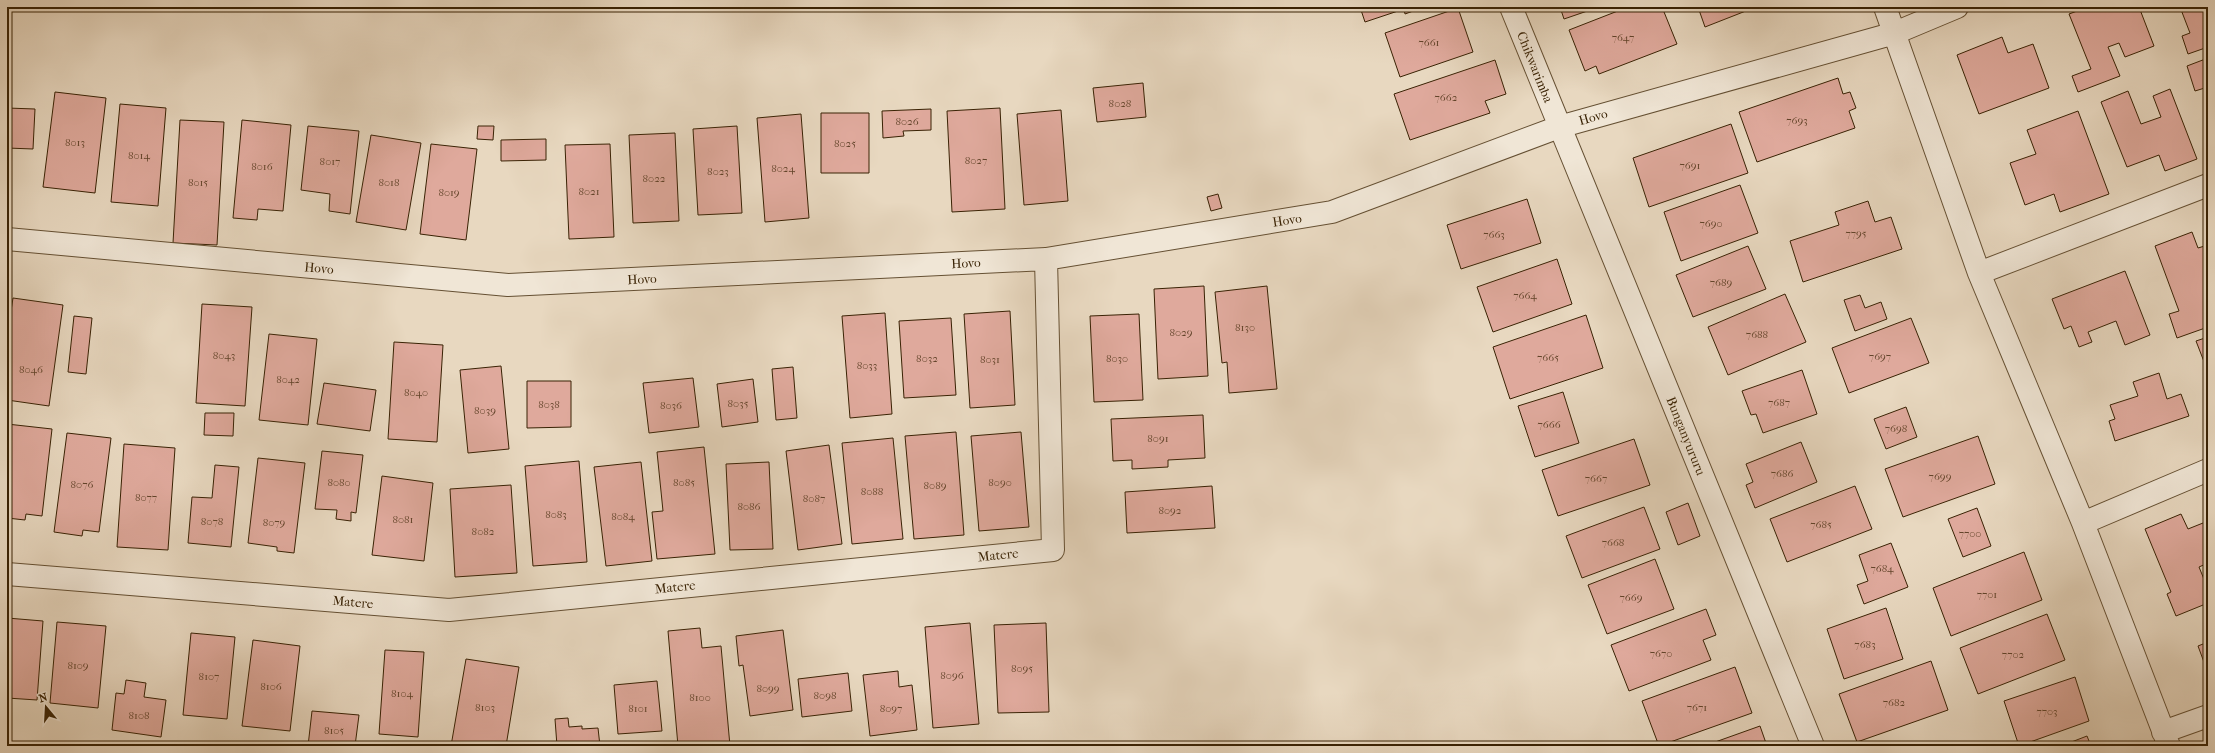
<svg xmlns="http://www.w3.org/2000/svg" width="2215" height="753" font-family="'IM FELL French Canon',serif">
  <rect width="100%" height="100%" fill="#e8d8c0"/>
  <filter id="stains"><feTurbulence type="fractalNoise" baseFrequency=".005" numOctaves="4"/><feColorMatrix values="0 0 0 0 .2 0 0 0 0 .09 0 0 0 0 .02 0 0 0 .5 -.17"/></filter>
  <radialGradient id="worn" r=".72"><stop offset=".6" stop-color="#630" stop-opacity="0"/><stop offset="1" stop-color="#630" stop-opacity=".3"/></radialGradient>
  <path fill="#dfa99c" stroke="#392204" d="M1360,7H1424L1405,14L1404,9L1365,22Z
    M1560,7H1599L1564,19Z
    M1628,7H1662L1677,44L1599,74L1596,66L1585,71L1569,30Z
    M1698,7H1756L1705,27Z
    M2088,7H2139L2154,46L2125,57L2119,43L2108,47L2120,76L2078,92L2072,76L2091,69L2069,14Z
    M2180,7H2208V47L2188,54L2182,36L2190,33Z
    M1458,8L1473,52L1400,77L1385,33Z
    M2002,37L2008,53L2033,44L2049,88L1979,114L1957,55Z
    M2208,58V87L2195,91L2187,66Z
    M1495,60L1506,94L1485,101L1490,113L1410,140L1394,94Z
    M1838,78L1843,94L1850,92L1856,108L1849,111L1855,128L1757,162L1739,112Z
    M1143,83L1146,117L1097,122L1093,88Z
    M2170,89L2197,159L2165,171L2159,155L2127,167L2101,102L2128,91L2141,124L2161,117L2153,96Z
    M55,92L106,98L95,193L43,187Z
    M120,104L166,108L158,206L111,202Z
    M7,108L35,109L33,149L7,148Z
    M1000,108L1005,209L952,212L947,111Z
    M931,109V130L903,131L904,136L883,138L882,111Z
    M1061,110L1068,201L1024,205L1017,114Z
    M2078,111L2109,194L2060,212L2054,194L2025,205L2010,163L2036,154L2027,130Z
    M821,113H869V173H821Z
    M801,114L809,218L765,222L757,118Z
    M180,120L224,122L217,245L173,243Z
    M242,120L291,125L283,211L258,209L257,220L233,218Z
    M1731,124L1748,173L1649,207L1633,158Z
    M308,126L359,131L350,214L329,211L330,194L301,190Z
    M478,126H494L493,140L477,139Z
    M737,126L742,213L698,215L693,129Z
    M675,133L679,221L633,223L629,135Z
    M371,135L421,143L406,230L356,222Z
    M546,139V160L501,161V140Z
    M431,144L477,149L466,240L420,234Z
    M610,144L614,237L569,239L565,145Z
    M1740,185L1758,233L1681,261L1664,212Z
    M1218,194L1222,208L1211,211L1207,197Z
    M1527,199L1541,243L1461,269L1447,225Z
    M1868,201L1875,222L1891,217L1902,249L1803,282L1790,241L1839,225L1835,212Z
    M2192,232L2198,248L2208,245V327L2177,338L2169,314L2179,311L2155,246Z
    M1748,246L1766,289L1693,317L1676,275Z
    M1557,259L1572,304L1493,332L1477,287Z
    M2125,271L2150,335L2125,345L2116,321L2088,332L2092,342L2079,347L2071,326L2064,329L2052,299Z
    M1204,286L1208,376L1158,379L1154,289Z
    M1267,286L1277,389L1229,393L1227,362L1222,363L1215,292Z
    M1785,294L1806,342L1728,375L1708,327Z
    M1860,295L1865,308L1881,302L1887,319L1855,331L1844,300Z
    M13,298L63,305L49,406L7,400V337Z
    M202,304L252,307L245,406L196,403Z
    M1010,311L1015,405L970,408L964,314Z
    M885,313L892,414L850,418L842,316Z
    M1139,314L1143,400L1094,402L1090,316Z
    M1586,315L1603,368L1510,399L1493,347Z
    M74,316L92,318L86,374L68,372Z
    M951,318L956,395L904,398L899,321Z
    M1911,318L1929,363L1849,393L1832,348Z
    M269,334L317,339L308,425L259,420Z
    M2208,337V372L2196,341Z
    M394,342L443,345L437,442L388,439Z
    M501,366L509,449L468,453L460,370Z
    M793,367L797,418L776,420L772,369Z
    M1802,370L1817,414L1763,433L1756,414L1751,415L1742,391Z
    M2159,373L2167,399L2181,394L2189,416L2115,441L2109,421L2115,419L2110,405L2138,396L2133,382Z
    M693,378L699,427L649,433L643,383Z
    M753,379L758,422L722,427L717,384Z
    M527,381H571V427L527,428Z
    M324,383L376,390L370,431L317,424Z
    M1563,392L1579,443L1535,457L1518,406Z
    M1906,407L1917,437L1886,449L1874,419Z
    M205,413H234L233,436L204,435Z
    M1203,415L1205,458L1168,460V467L1132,469V460L1113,461L1111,419Z
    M7,424L52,429L42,516L26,514L25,520L7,518Z
    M956,432L964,535L914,539L905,436Z
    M1021,432L1029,527L979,531L971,436Z
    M67,433L111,438L99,532L83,530L82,536L54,532Z
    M1978,436L1995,484L1903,517L1885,469Z
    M893,438L903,539L852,544L842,443Z
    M1634,439L1650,485L1558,516L1542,470Z
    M1801,442L1817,482L1755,508L1746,485L1753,482L1746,464Z
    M124,444L175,448L168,550L117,547Z
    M829,445L842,544L798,550L786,451Z
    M704,447L715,554L657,559L652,512L663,511L657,452Z
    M322,451L363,455L356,513L351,512V521L336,519L337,510L315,509Z
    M258,458L305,463L294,553L277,551V547L248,543Z
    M579,461L587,562L533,566L525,466Z
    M641,462L652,561L606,566L594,467Z
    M769,462L773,549L730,550L726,464Z
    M215,465L239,467L231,547L188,543L192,497L212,498Z
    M382,476L433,483L424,561L372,555Z
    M511,485L517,573L455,577L450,489Z
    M1212,486L1215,528L1127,533L1125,492Z
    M1855,486L1872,529L1787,562L1770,519Z
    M1688,503L1700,536L1678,545L1666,512Z
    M1644,507L1660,549L1582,578L1566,536Z
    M1977,508L1991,546L1963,557L1948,519Z
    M2181,514L2188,529L2208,521V563L2199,567L2208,589V603L2176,616L2167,594L2171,592L2145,529Z
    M1891,543L1908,587L1864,604L1857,585L1868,581L1859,555Z
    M2024,552L2042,600L1951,636L1933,588Z
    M1655,559L1674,609L1607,634L1588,585Z
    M1886,608L1903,659L1844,679L1827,629Z
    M1706,609L1716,635L1703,640L1711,660L1629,691L1611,645Z
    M2047,614L2065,660L1978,694L1960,648Z
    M7,618L43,621L37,700L7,698Z
    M57,622L106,626L98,708L50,703Z
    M970,623L979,724L933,728L925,627Z
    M1046,623L1049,712L998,713L994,625Z
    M700,628L702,648L721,646L730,746H678L668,631Z
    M783,630L793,710L750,716L743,665L739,666L736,636Z
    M191,633L235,637L227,719L183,715Z
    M253,640L300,646L290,731L242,726Z
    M2208,642V673L2198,646Z
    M385,650L424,652L418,737L379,734Z
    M466,659L519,667L506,746H451Z
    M1931,661L1948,710L1857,742L1839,694Z
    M1735,667L1752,713L1659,746L1642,701Z
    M898,671L899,687L912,685L917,730L870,736L863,675Z
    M848,673L852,711L802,717L798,679Z
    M2075,677L2089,721L2019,746L2004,701Z
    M126,680L146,683L144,697L166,700L161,737L112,730L116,693L124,694Z
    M657,681L662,731L618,734L614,685Z
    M312,711L359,715L355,746H308Z
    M568,718L569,727L582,726V729L598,728L600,746H557L555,719Z
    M1760,726L1767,746H1704Z
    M2087,736L2091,746H2061Z"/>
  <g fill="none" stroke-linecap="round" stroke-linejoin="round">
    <g stroke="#655033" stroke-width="24">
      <path id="street" d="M1511,7L1813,746
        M1885,7L1979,273L2083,523L2169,746
        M7,239L508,285L1046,259L1332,212L1559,127L1895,33L1957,7
        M1979,273L2208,185
        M2083,523L2208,470
        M7,574L449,610L1053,550L1046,259
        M2163,732L2208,716"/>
    </g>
    <use href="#street" stroke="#f0e6d6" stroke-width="22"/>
  </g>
  <g text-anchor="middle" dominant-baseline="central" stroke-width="3" stroke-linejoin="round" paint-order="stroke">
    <g font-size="11" fill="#62442a">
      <text x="1623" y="37">7647</text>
      <text x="1429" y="42">7661</text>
      <text x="1446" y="97">7662</text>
      <text x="1120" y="103">8028</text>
      <text x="1797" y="120">7693</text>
      <text x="907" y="121">8026</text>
      <text x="75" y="142">8013</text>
      <text x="845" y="143">8025</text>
      <text x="139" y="155">8014</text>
      <text x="976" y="160">8027</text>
      <text x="330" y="161">8017</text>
      <text x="1690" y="165">7691</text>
      <text x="262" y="166">8016</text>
      <text x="783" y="168">8024</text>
      <text x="718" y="171">8023</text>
      <text x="654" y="178">8022</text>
      <text x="198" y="182">8015</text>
      <text x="389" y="182">8018</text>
      <text x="589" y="191">8021</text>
      <text x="449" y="192">8019</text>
      <text x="1711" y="223">7690</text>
      <text x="1856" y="233">7795</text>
      <text x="1494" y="234">7663</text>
      <text x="1721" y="282">7689</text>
      <text x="1525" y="295">7664</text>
      <text x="1245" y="327">8130</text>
      <text x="1181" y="332">8029</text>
      <text x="1757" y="334">7688</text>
      <text x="224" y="355">8043</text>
      <text x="1880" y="356">7697</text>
      <text x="1548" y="357">7665</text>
      <text x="927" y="358">8032</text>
      <text x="1117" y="358">8030</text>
      <text x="990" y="359">8031</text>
      <text x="867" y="365">8033</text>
      <text x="31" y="369">8046</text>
      <text x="288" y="379">8042</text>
      <text x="416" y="392">8040</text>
      <text x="1779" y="402">7687</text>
      <text x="738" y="403">8035</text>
      <text x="549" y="404">8038</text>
      <text x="671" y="405">8036</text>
      <text x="485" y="410">8039</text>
      <text x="1549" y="424">7666</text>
      <text x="1896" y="428">7698</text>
      <text x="1158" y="438">8091</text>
      <text x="1782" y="473">7686</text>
      <text x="1940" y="476">7699</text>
      <text x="1596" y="478">7667</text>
      <text x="339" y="482">8080</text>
      <text x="684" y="482">8085</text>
      <text x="1000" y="482">8090</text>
      <text x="82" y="484">8076</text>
      <text x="935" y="485">8089</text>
      <text x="872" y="491">8088</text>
      <text x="146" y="497">8077</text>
      <text x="814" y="498">8087</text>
      <text x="749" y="506">8086</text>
      <text x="1170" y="510">8092</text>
      <text x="556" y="514">8083</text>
      <text x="623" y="516">8084</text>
      <text x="403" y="519">8081</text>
      <text x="212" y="521">8078</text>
      <text x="274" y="522">8079</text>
      <text x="1821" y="524">7685</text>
      <text x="483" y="531">8082</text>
      <text x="1970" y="533">7700</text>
      <text x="1613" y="542">7668</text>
      <text x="1882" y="568">7684</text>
      <text x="1987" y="594">7701</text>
      <text x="1631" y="597">7669</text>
      <text x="1865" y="644">7683</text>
      <text x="1661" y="653">7670</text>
      <text x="2013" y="654">7702</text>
      <text x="78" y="665">8109</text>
      <text x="1022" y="668">8095</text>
      <text x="952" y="675">8096</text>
      <text x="209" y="676">8107</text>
      <text x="271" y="686">8106</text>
      <text x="768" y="688">8099</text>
      <text x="402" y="693">8104</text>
      <text x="825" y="695">8098</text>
      <text x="700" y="697">8100</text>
      <text x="1894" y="702">7682</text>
      <text x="485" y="707">8103</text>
      <text x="1697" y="707">7671</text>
      <text x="638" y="708">8101</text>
      <text x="891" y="708">8097</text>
      <text x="2047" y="711">7703</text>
      <text x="139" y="715">8108</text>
      <text x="334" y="730">8105</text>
    </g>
    <g font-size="13" fill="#392204" stroke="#f0e6d6">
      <text transform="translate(1535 67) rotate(68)">Chikwarimba</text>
      <text transform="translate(1593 117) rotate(-16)">Hovo</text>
      <text transform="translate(1287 220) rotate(-9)">Hovo</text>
      <text transform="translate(966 263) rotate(-3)">Hovo</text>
      <text transform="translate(319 268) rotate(5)">Hovo</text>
      <text transform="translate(642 279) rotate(-3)">Hovo</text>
      <text transform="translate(1686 436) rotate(68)">Bunganyururu</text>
      <text transform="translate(998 555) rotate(-6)">Matere</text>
      <text transform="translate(675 587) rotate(-6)">Matere</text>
      <text transform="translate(353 602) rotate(5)">Matere</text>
    </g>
  </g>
  <rect width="2215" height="753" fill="none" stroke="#e8d8c0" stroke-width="24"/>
  <rect x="8" y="8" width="2199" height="737" fill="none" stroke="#392204" stroke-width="2"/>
  <rect x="12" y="12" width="2191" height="729" fill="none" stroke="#392204"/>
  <g transform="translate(46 707) rotate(342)" stroke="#f0e6d6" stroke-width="3" paint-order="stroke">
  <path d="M0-3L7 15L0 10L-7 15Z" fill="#392204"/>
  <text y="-6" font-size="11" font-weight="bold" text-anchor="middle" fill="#392204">N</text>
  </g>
  <rect width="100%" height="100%" filter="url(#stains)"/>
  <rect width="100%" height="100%" fill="url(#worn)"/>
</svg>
